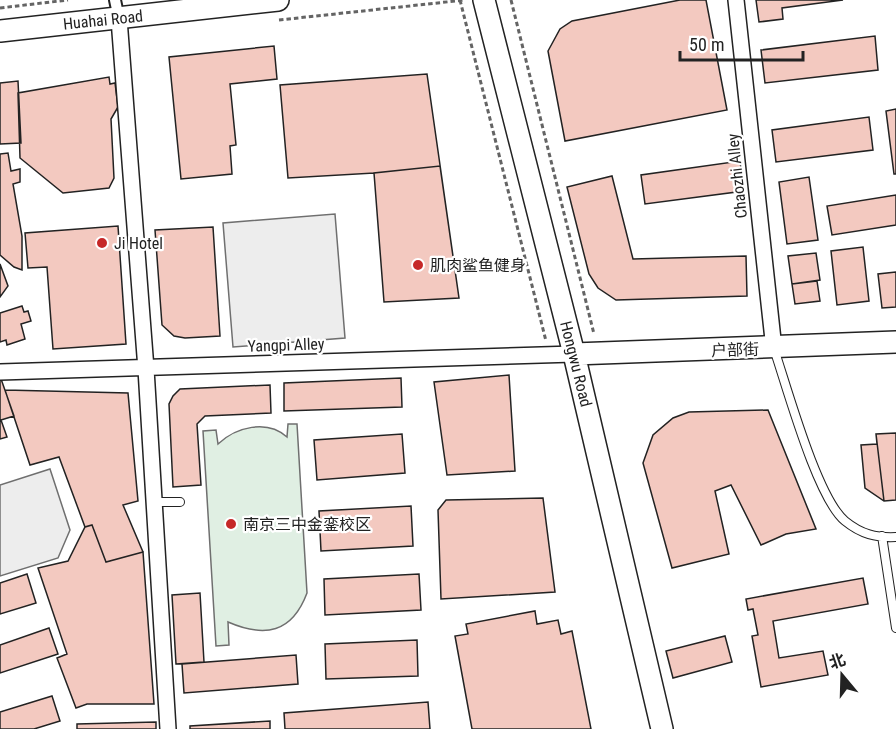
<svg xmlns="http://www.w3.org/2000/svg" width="896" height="729" font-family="'Roboto Condensed','Noto Sans SC',sans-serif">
  <rect width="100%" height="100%" fill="#fff"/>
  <path fill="#e0efe3" stroke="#6f6f6f" stroke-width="1.5" d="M288,424H297L307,593C292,633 265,638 228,622L229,645L216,646L203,431L216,430L218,444C236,427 267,419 287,437Z"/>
  <path fill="#ededed" stroke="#6f6f6f" stroke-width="1.5" d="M335,214L345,338L233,347L223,223Z
    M50,469L70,530L58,558L0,576V485Z"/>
  <path fill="#f3c9c0" stroke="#222" stroke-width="1.5" d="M680,0H706L727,110L565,141L548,51L560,29L572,21Z
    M756,0H843L782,8L783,19L759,22Z
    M875,36L878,70L765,83L761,50Z
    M274,46L277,79L230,84L236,145L230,146L232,174L181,179L169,57Z
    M427,74L459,298L384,302L374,173L288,178L280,85Z
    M109,77L110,84L115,83L118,107L111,119L114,178L109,188L63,193L20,158L18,93Z
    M18,81L21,143L0,144V83Z
    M896,109V174H894L886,111Z
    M869,117L873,150L776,162L772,130Z
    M8,153L11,171L20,169V182L13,184L22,236V270L14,267L0,255V154Z
    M740,161L744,191L645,204L641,175Z
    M440,166L459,298L384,302L374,173Z
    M612,176L633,259L746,256L747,296L616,300L598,288L589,274L567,187Z
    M809,177L818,240L787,244L779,182Z
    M896,195V225L832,235L827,206Z
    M118,226L126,344L53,349L47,267L28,268L25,233Z
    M213,227L220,336L185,338L174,336L162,325L155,230Z
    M863,247L869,301L837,305L831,251Z
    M816,253L820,280L792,284L788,256Z
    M0,264L8,286L0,297Z
    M896,272V307L882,308L878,274Z
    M817,281L820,301L795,304L792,284Z
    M22,306L24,312L28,311L31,321L21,324L25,339L7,345L6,340L0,342V313Z
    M509,375L515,471L447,475L434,382Z
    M0,376L14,416L1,420L7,437L0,439Z
    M401,378L402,407L284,411V383Z
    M270,385L271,413L205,416L197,424L201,485L173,487L169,404L173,396L180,389Z
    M5,390L128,393L138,501L123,505L143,552L106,562L92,525L85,527L59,457L30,465Z
    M768,410L816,529L786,534L761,545L731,485L715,491L729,554L672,568L643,463L653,435L673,418L689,412Z
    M896,433V500L884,501L865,488L861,445L877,444L876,434Z
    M896,433V500L884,501L876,434Z
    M402,434L405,473L317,480L314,440Z
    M543,498L555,592L441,599L438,510L446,500Z
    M411,506L413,546L321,551L319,511Z
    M92,525L106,562L143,552L154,704H87L76,708L57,658L67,654L38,568L68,561L85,527Z
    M27,574L36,603L0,614V583Z
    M419,574L421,610L325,615L324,579Z
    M863,578L868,604L773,621L779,658L823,651L828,675L761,687L752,636L758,635L753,609L748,610L746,599Z
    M200,593L204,662L176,664L172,595Z
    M535,611L537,624L558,620L561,634L572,631L591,729H472L455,636L468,634L466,624Z
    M49,628L58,654L0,673V645Z
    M725,636L732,662L673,678L666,651Z
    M417,640L418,676L326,679L325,644Z
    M296,655L298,684L184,693L182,664Z
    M52,696L60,721L34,729H0V712Z
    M428,702L430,729H285L284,713Z
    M270,721V729H190V726Z
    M156,722V729H77V724Z"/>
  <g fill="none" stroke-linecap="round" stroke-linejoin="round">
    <g stroke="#222" stroke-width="10">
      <path id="service" d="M774,349C787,387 817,498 845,521C861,534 876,538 896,537
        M153,502H180
        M882,536L896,628"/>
    </g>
    <g stroke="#222" stroke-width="14">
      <path id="pedestrian" d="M115,0L119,19"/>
    </g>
    <g stroke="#222" stroke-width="18">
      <path id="minor" d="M736,0L774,349
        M119,19L146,369L168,729
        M0,372L574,354"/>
    </g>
    <g stroke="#222" stroke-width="24">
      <path id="secondary" d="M484,0L574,354L662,729
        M0,31L278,0
        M574,354L896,342"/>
    </g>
    <path stroke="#646464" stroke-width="3" stroke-dasharray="4.5 3" stroke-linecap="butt" d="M460,0L546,341
      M511,0L594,334
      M0,8L68,0
      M279,20L465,0"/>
    <use href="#service" stroke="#fff" stroke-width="8"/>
    <use href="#pedestrian" stroke="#fff" stroke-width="10"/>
    <use href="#minor" stroke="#fff" stroke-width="15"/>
    <use href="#secondary" stroke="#fff" stroke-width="21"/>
  </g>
  <g fill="#c62828" stroke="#fff" stroke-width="2">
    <circle cx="102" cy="243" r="6"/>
    <circle cx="418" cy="265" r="6"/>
    <circle cx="231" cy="524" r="6"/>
  </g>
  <g text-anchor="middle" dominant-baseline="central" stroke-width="4.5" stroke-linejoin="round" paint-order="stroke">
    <g font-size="16" fill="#222" stroke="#fff">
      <text transform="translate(103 20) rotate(-6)">Huahai Road</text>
      <text transform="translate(737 176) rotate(-96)">Chaozhi Alley</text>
      <text transform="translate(286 345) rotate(-2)">Yangpi Alley</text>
      <text transform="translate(735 350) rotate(-2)">户部街</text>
      <text transform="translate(576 364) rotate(76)">Hongwu Road</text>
    </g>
    <g font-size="16" fill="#222" stroke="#fff" text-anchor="start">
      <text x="114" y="243">Ji Hotel</text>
      <text x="430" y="265">肌肉鲨鱼健身</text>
      <text x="243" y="524">南京三中金銮校区</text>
    </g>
  </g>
  <g transform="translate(842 675) rotate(341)" stroke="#ffffff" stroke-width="4.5" paint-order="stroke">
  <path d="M0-4.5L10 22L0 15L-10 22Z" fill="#222222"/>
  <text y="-9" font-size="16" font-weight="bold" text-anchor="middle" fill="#222222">北</text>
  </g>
  <path d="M680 51v9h123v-9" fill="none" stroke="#222222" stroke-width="3"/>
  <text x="689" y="51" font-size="18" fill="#222222" stroke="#ffffff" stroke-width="4.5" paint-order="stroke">50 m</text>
</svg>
